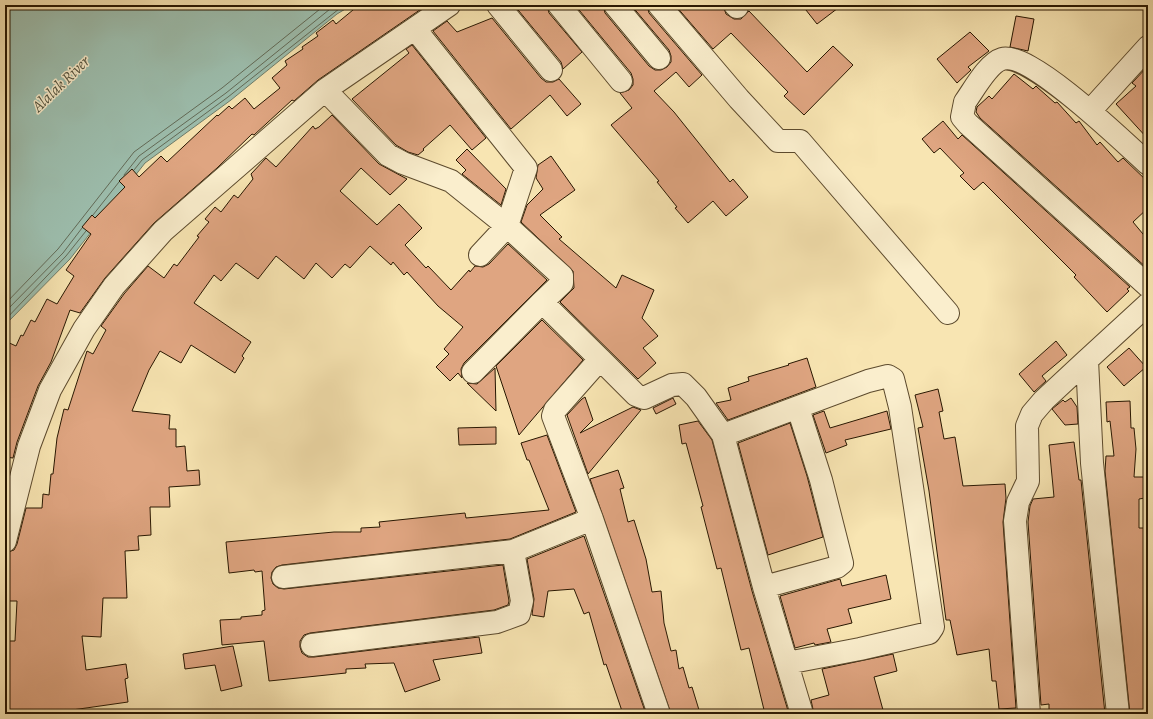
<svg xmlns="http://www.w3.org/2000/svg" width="1153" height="719" font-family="Alegreya,serif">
  <rect width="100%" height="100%" fill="#f8e5b2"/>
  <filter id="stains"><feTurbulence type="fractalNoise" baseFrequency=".005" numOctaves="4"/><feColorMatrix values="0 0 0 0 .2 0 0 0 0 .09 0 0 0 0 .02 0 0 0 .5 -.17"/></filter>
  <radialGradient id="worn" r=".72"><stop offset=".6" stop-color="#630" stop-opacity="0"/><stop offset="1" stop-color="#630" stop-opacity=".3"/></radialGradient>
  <path fill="#bbc58e" stroke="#726e48" d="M1148,387V427L1145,390Z"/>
  <path fill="#9dbfaf" stroke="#6e7c69" d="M5,5H352L337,14L231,100L145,163L70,259L5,325Z"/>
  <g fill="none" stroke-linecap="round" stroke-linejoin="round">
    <path stroke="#626b58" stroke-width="1" d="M134,170L142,160L228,97L344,5
      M124,175L139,156L226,93L335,5
      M93,215L119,182
      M5,304L58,249L134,152L222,88L325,5
      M5,312L63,253L82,228
      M5,320L66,256L86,231"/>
  </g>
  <path fill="#dfa581" stroke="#281701" d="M359,5H427L318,80L294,101L292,100L254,135L252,134L217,168L154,223L105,278L80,313L70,310L51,362L38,386L17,442L13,458L5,457V341L16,346L21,335L23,336L31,320L35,322L47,299L57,304L74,276L66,270L91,234L82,227L92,215L95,218L125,187L119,181L132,169L139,177L161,156L167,162L217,115L218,116L229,106L232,109L245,98L254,109L280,88L272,78L287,65L285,61L303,49L302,47L318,36L316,33L333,20L336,24Z
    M514,5H547L549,13L582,52L563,69L561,62Z
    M575,5H603L605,13L649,66L655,70H661L667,67L671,62V56L669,50L631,5H647L649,13L702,75L689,87L676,72L654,91L674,112L730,182L733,179L748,197L726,216L713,201L688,223L675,208L677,207L657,182L659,181L611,125L632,108L620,93L629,90L633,85V79L631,73Z
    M675,5H723L726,14L734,19H741L749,11L807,72L833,46L853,65L804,115L784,96L788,92L731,33L713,49Z
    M802,5H842L817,24Z
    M1016,16L1034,19L1028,51L1010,47Z
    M492,18L541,78L546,82H553L559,79L581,104L567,116L550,95L511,129L433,31L447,21L457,32Z
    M970,32L989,51L968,67L971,70L957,83L937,59Z
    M412,45L486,138L472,150L450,125L423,149L424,150L418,155L408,152L396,145L352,99L409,53L406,49Z
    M1148,66V139L1116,104L1136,86L1132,83Z
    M1014,74L1033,89L1036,86L1037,87L1055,103L1057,102L1076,123L1079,121L1097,145L1100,142L1118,162L1123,158L1148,182V208L1133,222L1148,240V269L980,118L976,112L977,107L989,96L992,99Z
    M332,115L379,164L407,179L390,195L361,168L340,191L377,225L399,204L422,228L405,245L426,268L428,266L451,290L469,270L470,272L475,266L483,267L489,264L508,244L547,280L464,363L461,369L462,378L458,373L450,381L436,367L449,354L444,349L463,327L438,306L407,272L404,275L393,262L391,265L370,246L350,268L345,264L332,278L316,263L304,279L276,256L258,279L236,263L221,281L214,275L194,303L251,342L242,356L244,358L235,373L191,345L181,363L160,351L149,370L132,411L170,415L169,429H176V447L185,446L187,471L199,470L200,485L169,487L170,507H150L151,535L138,536L139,550L125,551L127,598H103L101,637L82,636L86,670L126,664L128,678L125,679L128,702L65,711L5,714V641H15L17,601H5V553L14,550L17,544L26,508H42L43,494L49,495L51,474H53L57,438L64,409L68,410L87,351L93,354L106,330L101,326L124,294L148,266L164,278L174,264L177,266L199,237L197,236L209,222L205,219L215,207L221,212L234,195L238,198L253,179L251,174L266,158L276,167L313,126L315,129L319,127Z
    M943,121L958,139L962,135L1130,287L1127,289L1129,291L1107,312L1074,277L1076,275L983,182L974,190L960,176L964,173L940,148L934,153L922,139Z
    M467,149L506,189L501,205L462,174L466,170L456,160Z
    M551,156L575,190L540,215L562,237L559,239L616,288L622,275L654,290L642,318L658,336L643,348L656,363L638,379L560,302L574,288L573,271L521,222L527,205L543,189L536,178L538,165Z
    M542,320L583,360L519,435L496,366Z
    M1056,341L1067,355L1042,376L1046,381L1034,392L1019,374Z
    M1129,348L1146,367L1124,386L1107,367Z
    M807,358L816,387L728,420L716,403L731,400L728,388L749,381L748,377L789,365L788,364Z
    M495,368L496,411L467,383L477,384Z
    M938,389L943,411L939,412L944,439L955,437L963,486L1005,484L1006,498L1003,522L1016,708L999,709L996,681H992L989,649L957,655L950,620H946L929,491L918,428L923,427L915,395Z
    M585,397L593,420L580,433L633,407L641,410L588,474L567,415L582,399Z
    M673,398L676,404L656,414L653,408Z
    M1071,398L1077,407L1078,424L1065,425L1052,409L1063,400L1065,402Z
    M1130,401L1131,428H1134L1136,449L1134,477H1144L1145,498L1139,499V528H1147L1148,547V714H1130L1105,471L1106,456H1114L1110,421L1107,422L1106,402Z
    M824,411L830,428L887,411L891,429L845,440L847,445L826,453L813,415Z
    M698,421L712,440L752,591L789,714H765L749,648L741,650L721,568L717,569L701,507L703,506L686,443L682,444L679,425Z
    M790,423L807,476L823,537L768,555L738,443Z
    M496,427V444L459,445L458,428Z
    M547,435L576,512L510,539L282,565L276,567L272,572L271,578L273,584L278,588L284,589L503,565L509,601L508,605L494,610L310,633L304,635L300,641V647L302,653L308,657H314L479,637L482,653L433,660L440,680L405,692L394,663L365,664L366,668L346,669V673L269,681L264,641L222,645L220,620L241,619V617L262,615V611L265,610L262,571L255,572L254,570L229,573L226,542L334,532H361V528L380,527L379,522L436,516L465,513L466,518L549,510L529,460H527L521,443Z
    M1074,442L1079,480H1081L1105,714H1049V704L1041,705L1028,522L1030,506L1033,499L1054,497L1049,445Z
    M618,470L624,488L620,489L628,522L634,520L646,559L652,592L661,591L664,623L671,651L676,650L679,669L683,667L689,688L692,687L699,710L695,711L696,714H671L590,479Z
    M584,536L646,714H623L606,664L604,665L589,612L584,614L574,589L548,591L544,617L532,615L534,599L527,559Z
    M886,575L891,599L848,609L852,623L827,629L831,642L815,645L814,643L795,648L780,596L840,579L842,586Z
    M233,646L242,686L221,691L215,665L185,669L183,654Z
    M893,654L897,671L874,677L883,710L865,714H814L811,700L829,695L822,669Z"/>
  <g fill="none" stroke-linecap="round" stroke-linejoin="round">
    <g stroke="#5c4a2d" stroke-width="24">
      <path id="minor" d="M498,5L551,70
        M559,5L621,81
        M615,5L659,58
        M659,5L739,99L778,141H800L948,313
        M735,5L737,7
        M415,29L526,168L507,226L480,255
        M1090,111L1148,47
        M1148,164C1125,143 1030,51 1002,59C988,63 973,91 965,102L962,117L968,124L1148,286
        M600,359L636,395L644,398L672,385L683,384L696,397L723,435L764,587L802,714
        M473,372L542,302
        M723,435L868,381L888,376L893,379L900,407L933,627L929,633L860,649L787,663
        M592,519L659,714
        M5,541L29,446L50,390L84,329L114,286L163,231L325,90L449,5
        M283,577L513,551
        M764,587L837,567L842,563L821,480L798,408
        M312,645L497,622L519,614L522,601L513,551L592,519L553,416L555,410L600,359L542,302L562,283V276L507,226L451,181L403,163L388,155L325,90
        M1029,714L1015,521L1018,502L1028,481L1027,426L1032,414L1044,400L1087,360
        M1118,714L1092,463L1087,360L1148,304"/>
    </g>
    <use href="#minor" stroke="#faeecd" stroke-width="22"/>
  </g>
  <g text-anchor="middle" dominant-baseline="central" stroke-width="3" stroke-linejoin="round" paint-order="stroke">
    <g font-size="16" font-style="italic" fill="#51523e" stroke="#faeecd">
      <text transform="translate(61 84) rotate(-44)">Alalak River</text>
    </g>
  </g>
  <rect width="1153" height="719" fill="none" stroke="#f8e5b2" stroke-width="20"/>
  <rect x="6" y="6" width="1141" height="707" fill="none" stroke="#281701" stroke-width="2"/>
  <rect x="10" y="10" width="1133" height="699" fill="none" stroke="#281701"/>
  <rect width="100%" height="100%" filter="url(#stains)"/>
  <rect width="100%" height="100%" fill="url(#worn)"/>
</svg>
